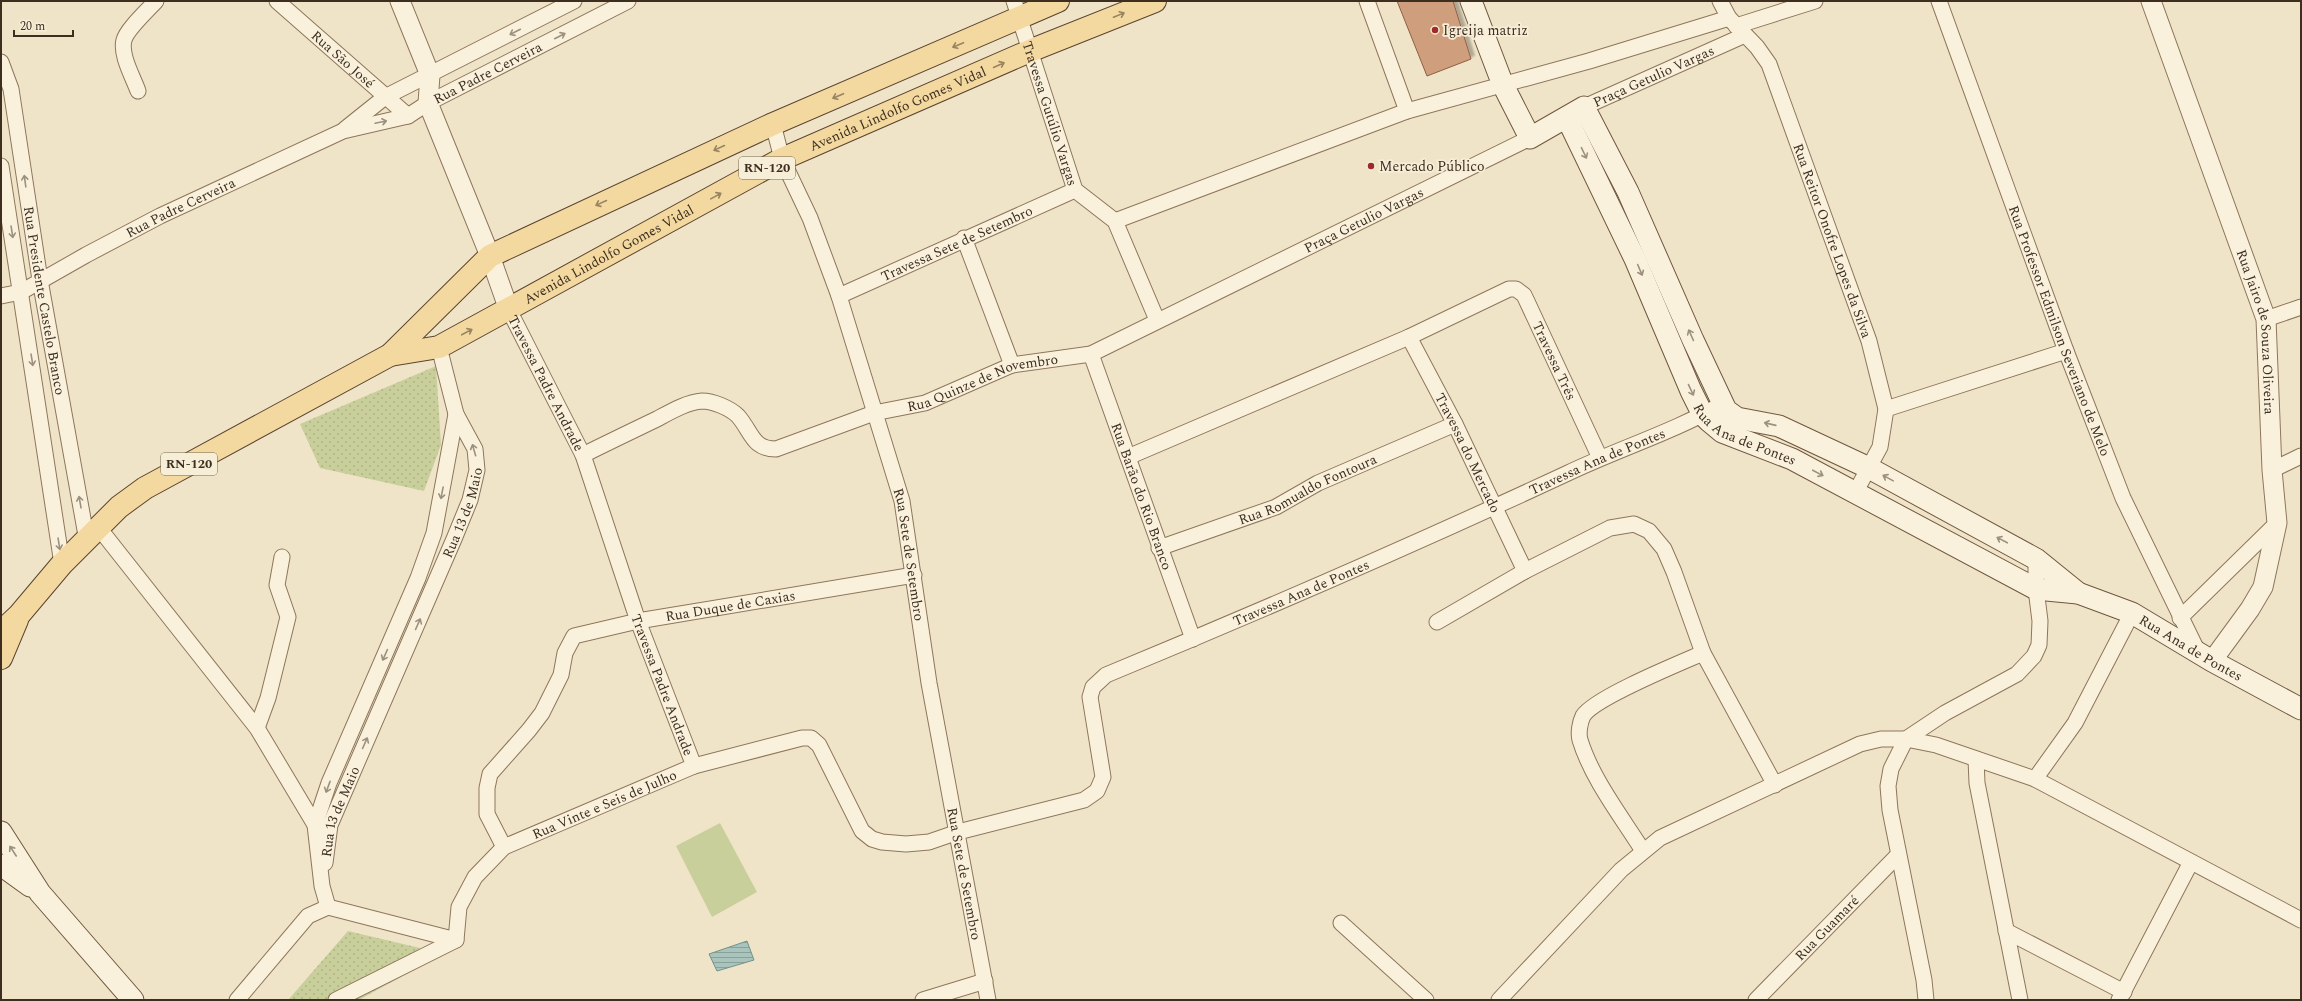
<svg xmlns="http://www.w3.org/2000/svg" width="2302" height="1001" font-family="Spectral,serif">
  <defs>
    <pattern id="park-dots" width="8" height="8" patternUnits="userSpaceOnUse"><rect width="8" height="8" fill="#c9cf9b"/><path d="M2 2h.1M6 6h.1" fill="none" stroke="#aeb285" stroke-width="1.8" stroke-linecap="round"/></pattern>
    <pattern id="water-rules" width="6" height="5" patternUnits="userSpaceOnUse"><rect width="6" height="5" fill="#a9c4bc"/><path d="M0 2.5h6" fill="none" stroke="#8ba098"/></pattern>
    <filter id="shadow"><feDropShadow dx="3.5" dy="-3.5" stdDeviation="1" flood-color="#0004"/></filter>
  </defs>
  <rect width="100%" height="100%" fill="#f0e4c8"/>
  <path fill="#c9cf9b" d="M720,823L757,892L712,917L676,846Z"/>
  <path fill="url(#park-dots)" d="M436,366L441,445L424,491L320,468L300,424Z
    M348,931L420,948L419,967L359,1000H288Z"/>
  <path fill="url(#water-rules)" stroke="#6f938a" d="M747,941L754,960L717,971L709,954Z"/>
  <path fill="#cf9f7d" stroke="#8d5f41" filter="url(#shadow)" d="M1397,1H1453L1471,59L1427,76Z"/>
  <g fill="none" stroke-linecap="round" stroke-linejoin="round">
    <g stroke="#8d765c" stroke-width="17">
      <g id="minor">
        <path id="s1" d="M277,1L408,116"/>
        <path id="s2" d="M1014,1L1075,190L1115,221L1157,320"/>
        <path d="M1367,1L1407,111"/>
        <path id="s3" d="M1720,1L1729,18L1757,47L1769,64L1869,341L1886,409L1880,447L1855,493"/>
        <path id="s4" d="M1939,1L2066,351L2123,498L2198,652"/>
        <path d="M1736,26L1815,1"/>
        <path id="s5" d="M1,62L11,89L40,280L87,541"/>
        <path d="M138,91C133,77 120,55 124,40C127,29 148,10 156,1"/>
        <path id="s6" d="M1584,107L1745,35"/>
        <path id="s7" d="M773,124L782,159L810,218L839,296L902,501L929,683L988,1000"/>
        <path d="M345,129L385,97L574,1"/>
        <path d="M1,166L62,564"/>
        <path d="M1115,221L1407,111L1589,61L1729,18"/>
        <path d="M964,238L1012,365"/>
        <path id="s8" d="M1,296L21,292L86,255L160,216L343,131L408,116L428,103L628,1"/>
        <path id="s9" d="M839,296L1075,190"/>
        <path id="s10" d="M509,310L583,455L638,621L694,766"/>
        <path d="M2266,319L2301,307"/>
        <path id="s11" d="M1409,337L1455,424L1525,571"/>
        <path id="s12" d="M1091,354L1193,639"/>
        <path d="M1886,409L2066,351"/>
        <path id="s13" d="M583,455C607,443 632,431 657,419C670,412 687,402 702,401C713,401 730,408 738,416C752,432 752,449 776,449L874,413L925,403L1012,365L1091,354L1530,138"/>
        <path id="s14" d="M1128,457L1409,337L1509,289H1516L1524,295L1600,458"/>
        <path d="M2272,470L2301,456"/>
        <path d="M99,528L257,728L315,825H321"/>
        <path id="s15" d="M1159,548L1276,507L1318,483L1455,424"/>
        <path d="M2180,618L2277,523"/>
        <path d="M1437,622L1525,571L1610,528L1634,524L1649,531L1664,549L1674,572L1703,653L1775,785"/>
        <path d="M257,728L268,698L288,617L277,585L282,557"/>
        <path d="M1976,759L1977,783L2020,1000"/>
        <path d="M2035,779L2075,723L2132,613"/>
        <path id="s16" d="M504,847L487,814V788L490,774L529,730L542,713L561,675L565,653L574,636L638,621L914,575"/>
        <path d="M1643,851C1621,816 1592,779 1580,740C1578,733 1580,722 1583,716C1594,698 1680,663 1703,653"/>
        <path id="s17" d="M325,863L330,825L454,539L470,500L477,470L475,449L456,414L439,347"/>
        <path d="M328,907L456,940"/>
        <path d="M1341,923L1426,1000"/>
        <path d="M2006,931L2124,992"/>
        <path d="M237,1000L308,916L328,907L322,886L315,825L329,783L418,578L434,533L456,414"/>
        <path id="s18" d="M336,1000L456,940L459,907L475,877L504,847L694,766L802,738H811L819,745L862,831L872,839L882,842L906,844L929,842L958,832L1084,800L1097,791L1103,777L1090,697L1093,687L1106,675C1261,611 1415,544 1568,473C1618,449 1673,432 1722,404"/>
        <path d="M923,1000L985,981"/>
        <path d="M1499,1000L1621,870L1660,838L1860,744L1881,739H1906L1936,745L2035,779L2301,920"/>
        <path id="s19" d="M1756,1000L1898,855"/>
        <path d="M1926,1000L1924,980L1890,810L1888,786L1891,769L1906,739L1945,713L2017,674L2034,656L2039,645L2040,621L2036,589V559"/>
        <path d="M2119,1000L2191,862"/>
      </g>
    </g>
    <g stroke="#8d765c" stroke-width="21">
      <g id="tertiary">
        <path d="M400,1L430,75L428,103L490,256L509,310"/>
        <path id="s20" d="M2151,1L2266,319L2272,470L2277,523L2263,587L2250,609L2212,661"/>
      </g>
    </g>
    <g stroke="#6f573f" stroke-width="23">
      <g id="secondary">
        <path d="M1471,1L1503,85L1530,138L1584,107L1628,192L1693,340L1726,410L1737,418L1779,426L1869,468L2036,559L2078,593"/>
        <path id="s21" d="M1567,118L1635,259L1691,391L1703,415L1710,422L1722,432L1792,459L2036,589L2078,593L2132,613L2212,661L2301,709"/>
        <path d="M1,832L40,893L133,1000"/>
        <path d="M1,865L30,886"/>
      </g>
    </g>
    <g stroke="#5b4430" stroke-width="24">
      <g id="primary">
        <path id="s22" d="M390,355L439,347L782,159L1032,50L1155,1"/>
        <path d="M1,632L19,615L62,564L119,507L145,488L390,355L490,256L773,124L1058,1"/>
        <path d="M1,658L17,620"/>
      </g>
    </g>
    <use href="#minor" stroke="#faf1dc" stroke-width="15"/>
    <use href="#tertiary" stroke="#faf1dc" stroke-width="19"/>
    <use href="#secondary" stroke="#faf1dc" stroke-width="21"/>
    <use href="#primary" stroke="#f3d9a0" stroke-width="22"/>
  </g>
  <defs><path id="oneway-shaft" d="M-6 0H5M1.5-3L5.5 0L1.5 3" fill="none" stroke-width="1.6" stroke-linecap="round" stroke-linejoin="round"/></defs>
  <g stroke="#988460">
    <use href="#oneway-shaft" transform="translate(1119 15) rotate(-22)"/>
    <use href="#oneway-shaft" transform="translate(958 45) rotate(157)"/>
    <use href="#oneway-shaft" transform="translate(999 65) rotate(-24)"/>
    <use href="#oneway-shaft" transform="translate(838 96) rotate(157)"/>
    <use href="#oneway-shaft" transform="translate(719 148) rotate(155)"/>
    <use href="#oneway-shaft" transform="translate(716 196) rotate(-29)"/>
    <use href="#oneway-shaft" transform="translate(601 203) rotate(155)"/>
    <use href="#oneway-shaft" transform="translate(467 332) rotate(-28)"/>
  </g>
  <g stroke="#9c907e">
    <use href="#oneway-shaft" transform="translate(515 32) rotate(153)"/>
    <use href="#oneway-shaft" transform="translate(560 36) rotate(-27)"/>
    <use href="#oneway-shaft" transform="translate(381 122) rotate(-12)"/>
    <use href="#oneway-shaft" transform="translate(1584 153) rotate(64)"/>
    <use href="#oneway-shaft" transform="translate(25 181) rotate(-98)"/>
    <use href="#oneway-shaft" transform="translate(12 232) rotate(81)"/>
    <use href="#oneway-shaft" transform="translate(1640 270) rotate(67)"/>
    <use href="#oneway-shaft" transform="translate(1691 335) rotate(-114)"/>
    <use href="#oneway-shaft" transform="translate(32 360) rotate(81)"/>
    <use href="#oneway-shaft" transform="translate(1691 390) rotate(65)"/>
    <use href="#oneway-shaft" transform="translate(1770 424) rotate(-167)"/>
    <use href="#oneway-shaft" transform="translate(474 450) rotate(-106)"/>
    <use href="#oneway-shaft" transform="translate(1818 473) rotate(28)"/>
    <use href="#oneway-shaft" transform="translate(1888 478) rotate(-151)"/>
    <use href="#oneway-shaft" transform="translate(442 493) rotate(101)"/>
    <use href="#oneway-shaft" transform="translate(80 502) rotate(-100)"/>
    <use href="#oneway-shaft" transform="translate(2002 540) rotate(-152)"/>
    <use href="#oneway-shaft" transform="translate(59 544) rotate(81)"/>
    <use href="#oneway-shaft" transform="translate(418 624) rotate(-66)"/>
    <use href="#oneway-shaft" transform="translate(385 655) rotate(114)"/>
    <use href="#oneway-shaft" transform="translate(365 743) rotate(-66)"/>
    <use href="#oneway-shaft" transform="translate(328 787) rotate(110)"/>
    <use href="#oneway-shaft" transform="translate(13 851) rotate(-123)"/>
  </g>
  <g fill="#9e2a2b" stroke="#f7eed8" stroke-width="1.5">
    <circle cx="1435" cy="30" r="4"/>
    <circle cx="1371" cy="166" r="4"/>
  </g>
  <g text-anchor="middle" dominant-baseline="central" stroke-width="3.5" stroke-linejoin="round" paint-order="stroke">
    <g fill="#f7eed8" stroke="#756857" stroke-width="1">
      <rect x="739" y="157" width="56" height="22" rx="3"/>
      <rect x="161" y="453" width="56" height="22" rx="3"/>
    </g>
    <g font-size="13" font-weight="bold" fill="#3d2e20">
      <text x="767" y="168">RN-120</text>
      <text x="189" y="464">RN-120</text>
    </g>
    <g font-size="14" fill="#3d2e20" stroke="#f7eed8" text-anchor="start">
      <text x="1443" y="30">Igreija matriz</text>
      <text x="1379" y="166">Mercado Público</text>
    </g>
    <g font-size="14" fill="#3d2e20" stroke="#f7eed8">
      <text stroke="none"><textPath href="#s1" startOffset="88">Rua São José</textPath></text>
      <text stroke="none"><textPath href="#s8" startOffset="538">Rua Padre Cerveira</textPath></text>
      <text stroke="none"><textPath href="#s6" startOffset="76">Praça Getulio Vargas</textPath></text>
      <text stroke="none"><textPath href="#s22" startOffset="567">Avenida Lindolfo Gomes Vidal</textPath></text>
      <text stroke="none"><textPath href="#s2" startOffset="118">Travessa Gutúlio Vargas</textPath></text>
      <text stroke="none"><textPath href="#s8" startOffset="201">Rua Padre Cerveira</textPath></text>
      <text stroke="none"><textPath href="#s13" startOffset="859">Praça Getulio Vargas</textPath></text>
      <text stroke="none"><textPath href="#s3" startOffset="268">Rua Reitor Onofre Lopes da Silva</textPath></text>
      <text stroke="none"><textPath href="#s9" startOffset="129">Travessa Sete de Setembro</textPath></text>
      <text stroke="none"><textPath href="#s22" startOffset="243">Avenida Lindolfo Gomes Vidal</textPath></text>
      <text stroke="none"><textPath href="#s5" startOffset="243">Rua Presidente Castelo Branco</textPath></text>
      <text stroke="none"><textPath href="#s4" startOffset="351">Rua Professor Edmilson Severiano de Melo</textPath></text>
      <text stroke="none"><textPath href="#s20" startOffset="349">Rua Jairo de Souza Oliveira</textPath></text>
      <text stroke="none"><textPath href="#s14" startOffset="506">Travessa Três</textPath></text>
      <text stroke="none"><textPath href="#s10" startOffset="82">Travessa Padre Andrade</textPath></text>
      <text stroke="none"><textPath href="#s13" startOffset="442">Rua Quinze de Novembro</textPath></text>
      <text stroke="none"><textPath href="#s21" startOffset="373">Rua Ana de Pontes</textPath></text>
      <text stroke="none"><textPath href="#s11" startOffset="130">Travessa do Mercado</textPath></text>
      <text stroke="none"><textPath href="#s18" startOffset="1584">Travessa Ana de Pontes</textPath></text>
      <text stroke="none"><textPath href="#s15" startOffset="160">Rua Romualdo Fontoura</textPath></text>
      <text stroke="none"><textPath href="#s12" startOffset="151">Rua Barão do Rio Branco</textPath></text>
      <text stroke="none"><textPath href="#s17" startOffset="378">Rua 13 de Maio</textPath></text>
      <text stroke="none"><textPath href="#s7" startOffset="453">Rua Sete de Setembro</textPath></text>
      <text stroke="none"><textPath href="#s18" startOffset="1260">Travessa Ana de Pontes</textPath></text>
      <text stroke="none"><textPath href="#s16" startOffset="401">Rua Duque de Caxias</textPath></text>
      <text stroke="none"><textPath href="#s21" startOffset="872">Rua Ana de Pontes</textPath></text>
      <text stroke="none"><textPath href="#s10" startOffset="406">Travessa Padre Andrade</textPath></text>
      <text stroke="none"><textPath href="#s18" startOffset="352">Rua Vinte e Seis de Julho</textPath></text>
      <text stroke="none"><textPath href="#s17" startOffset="54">Rua 13 de Maio</textPath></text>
      <text stroke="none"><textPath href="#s7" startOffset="777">Rua Sete de Setembro</textPath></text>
      <text stroke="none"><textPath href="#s19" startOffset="101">Rua Guamaré</textPath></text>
    </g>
  </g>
  <rect width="2302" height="1001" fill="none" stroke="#3d2e20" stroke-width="4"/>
  <path d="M14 30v6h59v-6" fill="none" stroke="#3d2e20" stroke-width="2"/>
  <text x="20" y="30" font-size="12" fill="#3d2e20" stroke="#f7eed8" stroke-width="3" paint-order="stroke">20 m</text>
</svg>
